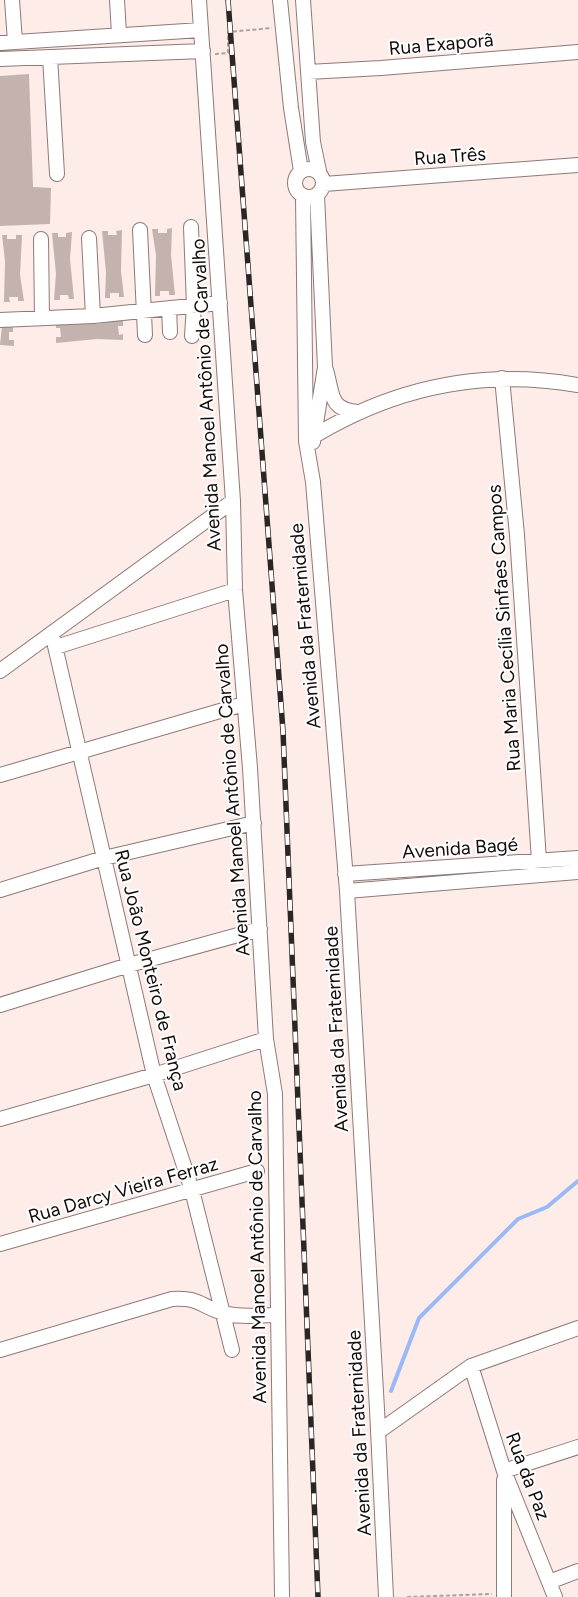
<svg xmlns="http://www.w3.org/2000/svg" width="578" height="1597" font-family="Figtree,sans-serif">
  <rect width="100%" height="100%" fill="#feece8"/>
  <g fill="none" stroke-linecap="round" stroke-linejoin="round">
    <path stroke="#9bb9f6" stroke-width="4" d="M391,1391L419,1318L518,1219L547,1207L578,1181"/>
  </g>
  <path fill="#c4b2af" d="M29,74L33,187L51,188L50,224L0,226V76Z
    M172,228L171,255L175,295H169V291H160V296H155L156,255L152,229H158V233H167V229Z
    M122,230L121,271L124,297H119V293H110V298H105L106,272L102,231H108V235H117L116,231Z
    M72,232L70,259L74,299H69L68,295H60V300H54L56,274L52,233H58V237H66V233Z
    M2,235H7V239H16V235H22L20,275L24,301H18V297H9L10,302H4L5,261Z
    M123,320V326H118L119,335L123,334V340L97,339L56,343V337H61L60,328H56V323L96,324Z
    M2,326H13V332H9V340H14V346L0,345Z"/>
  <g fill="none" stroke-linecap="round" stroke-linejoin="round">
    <g stroke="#8b7b78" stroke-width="16">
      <path id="minor" d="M12,0L15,42
        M117,0L119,34
        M199,0L233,501L235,590L250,768L266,1039L275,1094L282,1597
        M280,0L291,108L301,171
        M303,0L313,142L319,171
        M0,43L201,30
        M50,57L57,174
        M0,59L203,51
        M308,72L381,68L578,52
        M295 183a14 14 0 1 1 28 0a14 14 0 1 1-28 0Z
        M324,184L578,165
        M303,196L306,441L313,482L347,891L377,1409L386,1597
        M191,227L194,306L192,336
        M140,230L145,335
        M89,238L93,316
        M41,239L42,318
        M169,308L170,332
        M0,320L93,316L220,303
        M326,370C333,394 329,410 358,412
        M502,378L517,535L540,875
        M306,441C390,388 480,368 578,385
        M313,442L325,367L317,195
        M52,633L154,1075L192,1190L232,1350
        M56,647L235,590
        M0,671L233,501
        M0,775L244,704
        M345,874L578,858
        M0,890L104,858L254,823
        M347,891L578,872
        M0,1005L129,965L260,929
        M0,1119L154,1075L266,1039
        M0,1244L257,1171
        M0,1350L172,1299C199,1297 200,1306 223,1313C240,1318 260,1315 277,1315
        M471,1366L504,1471L555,1597
        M378,1432L471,1366L578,1328
        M504,1471L578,1447
        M549,1582L578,1571
        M504,1597V1480"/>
    </g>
    <path stroke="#ada09d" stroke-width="2" stroke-dasharray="4 2.5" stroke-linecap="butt" d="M215,54L228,53V32L272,28
      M407,1597L492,1594"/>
    <use href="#minor" stroke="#fff" stroke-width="14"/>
    <g stroke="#2c2623" stroke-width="5.5">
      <path id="rail" d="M228,0L283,731L318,1597"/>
    </g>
    <use href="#rail" stroke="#fff" stroke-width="4" stroke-dasharray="11" stroke-linecap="butt"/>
  </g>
  <g text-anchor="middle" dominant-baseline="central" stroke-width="4" stroke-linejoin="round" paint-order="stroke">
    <g font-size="19" fill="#120d0b" stroke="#fff">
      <text transform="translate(441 44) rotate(-5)">Rua Exaporã</text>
      <text transform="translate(450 156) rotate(-4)">Rua Três</text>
      <text transform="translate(206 395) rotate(-93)">Avenida Manoel Antônio de Carvalho</text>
      <text transform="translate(305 626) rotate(-95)">Avenida da Fraternidade</text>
      <text transform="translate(504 628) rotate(-94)">Rua Maria Cecília Sinfaes Campos</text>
      <text transform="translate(232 800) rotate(-94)">Avenida Manoel Antônio de Carvalho</text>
      <text transform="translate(460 848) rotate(-4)">Avenida Bagé</text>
      <text transform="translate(151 970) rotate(76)">Rua João Monteiro de França</text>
      <text transform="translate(336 1029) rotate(-93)">Avenida da Fraternidade</text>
      <text transform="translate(123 1190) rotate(-16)">Rua Darcy Vieira Ferraz</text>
      <text transform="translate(257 1247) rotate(-91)">Avenida Manoel Antônio de Carvalho</text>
      <text transform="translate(359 1433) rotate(-93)">Avenida da Fraternidade</text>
      <text transform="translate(528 1476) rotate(69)">Rua da Paz</text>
    </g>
  </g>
</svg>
